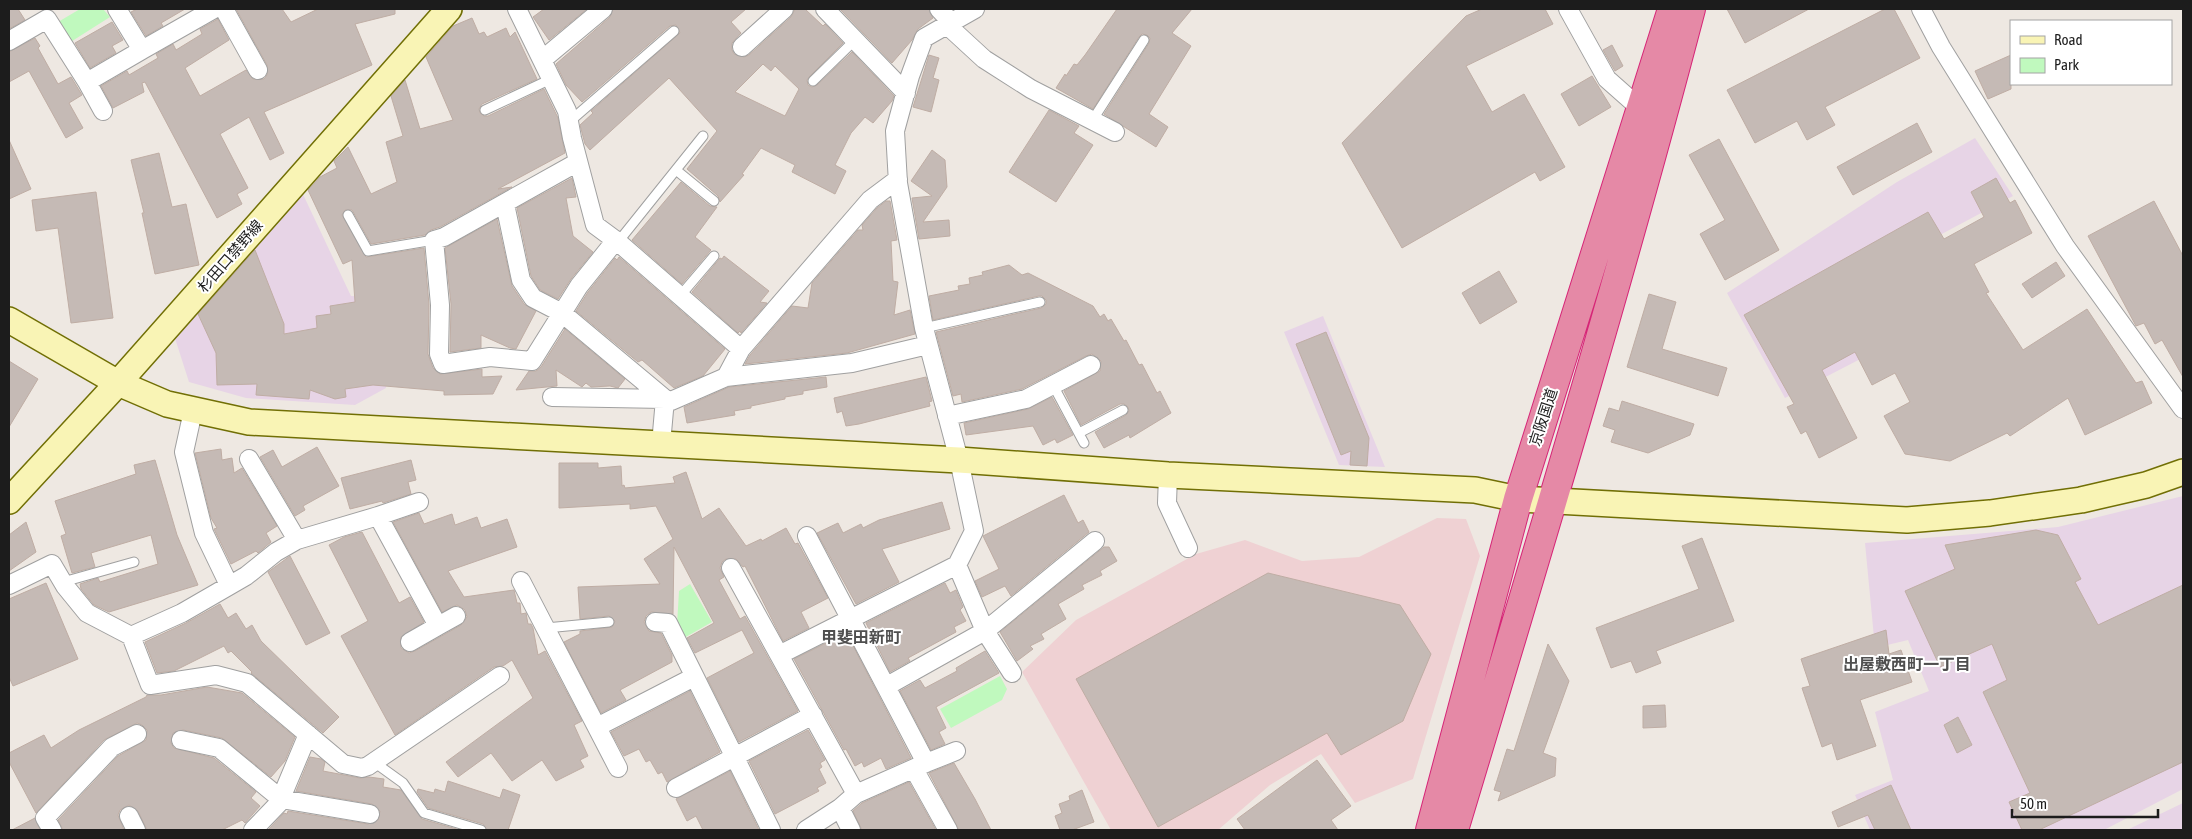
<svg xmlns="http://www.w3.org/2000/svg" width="2192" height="839" font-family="'Asap Condensed','Noto Sans JP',sans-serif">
  <rect width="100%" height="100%" fill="#eee8e2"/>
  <path fill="#efd1d3" d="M1437,518L1466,519L1480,556L1413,779L1355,803L1321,754L1270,785L1218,830H1111L1022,672L1076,620L1196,554L1245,540L1302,561L1359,557Z"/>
  <path fill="#e7d4e6" d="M1975,138L2013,196L1893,260L1928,324L1785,398L1727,293L1897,182Z
    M300,188L351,296L379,297L386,388L355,405L246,398L189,382L173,332Z
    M1323,316L1385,467L1339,465L1284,332Z
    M2183,496V789L2104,830H1870L1855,795L1893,780L1875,712L1929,691L1908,640L1875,648L1865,543L2058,527Z
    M2183,803V830L2129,829Z"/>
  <path fill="#c0f9be" d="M80,9H103L110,17L69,43L58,22Z
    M690,584L712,622L684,638L677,625L679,591Z
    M1000,676L1007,689L1002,700L951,728L940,709Z"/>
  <path fill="#c5bab5" stroke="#bfada4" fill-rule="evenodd" d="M9,9H18L25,20L9,29Z
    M137,9H185L161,23L163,26L146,36L131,12Z
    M236,9H282L291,22L318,9H395V14L355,24L372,65L264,112L284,153L270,160L249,117L220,134L248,188L237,194L242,204L217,218L145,82L142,83L144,92L113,108L101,86L127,71L129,75L158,58L156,54L173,44L176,50L202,34L200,29L218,19L229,40L185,68L200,96L246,70L253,79H264L267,75V65Z
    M544,9H587L549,40L533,17Z
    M613,9H746L731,22L741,33L732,43V50L734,54L744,57L749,55L791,17L795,9H805L823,26L825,24L843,43L809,77L807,80L808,85L812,87L817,85L852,52L894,96L892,101L873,123L865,117L851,133L835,165L846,171L835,194L792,172L795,165L761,148L742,174L744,175L720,202L718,196L687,169L717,131L669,78L590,150L585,144L580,125L593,113L591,111L680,33L676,25L670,26L582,102L566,85L556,64L610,17ZM763,64L771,71L775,66L799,89L785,116L735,92Z
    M840,9H929L933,18L918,29L912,40L892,63Z
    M1117,9H1192L1172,33L1191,46L1149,114L1168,127L1156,147L1104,114L1149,43L1150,38L1147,35L1142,34L1139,37L1093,109L1056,88L1065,74L1066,76L1074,64L1077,65L1085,55Z
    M1482,9H1545L1553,24L1466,66L1492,112L1524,94L1565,167L1540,181L1535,172L1402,248L1342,143L1466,16Z
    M1727,9H1809L1745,43Z
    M1885,9H1894L1920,58L1825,107L1835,125L1807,140L1797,121L1755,143L1727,90Z
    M472,18L479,34L484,32L487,37L506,28L510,37L515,32L537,79L482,104L479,109L480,113L484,116H488L544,89L558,118L565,153L498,189L512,187L440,227L431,230L425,235L371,244L352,210H345L342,215L366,257L424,248L429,305L428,354L433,368L440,374L482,369V377L502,376L493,394L444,395V391L373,385L345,389L346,397L335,399L310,390L309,399L256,395L257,384L217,385L216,353L198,314L255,250L284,324V334L317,328L316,316L331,314L330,306L355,302L352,260L343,264L308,190L320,177L337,168L334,161L348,147L371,194L397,182L386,142L403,136L391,96L405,80L420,129L453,120L426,57L453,26Z
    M112,22L123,40L112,46L116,53L90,68L75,43Z
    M35,38L40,46L38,48L58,84L71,77L82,95L69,103L83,128L66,138L29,71L9,82V52Z
    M1612,45L1623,66L1615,71L1603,50Z
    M929,55L939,58L933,78L939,80L931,112L913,107Z
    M2011,55V89L1988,99L1975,71Z
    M1592,76L1611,107L1579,126L1561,94Z
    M1049,110L1079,126L1074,133L1093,145L1056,202L1009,172Z
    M1917,123L1932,152L1853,195L1837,167Z
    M1719,139L1779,250L1725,280L1700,234L1725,220L1689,155Z
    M9,140L31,189L9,199Z
    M932,150L945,160L947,187L923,222L949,220L950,236L919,239L912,198L932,196L911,181Z
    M159,153L172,207L186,204L199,265L155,274L142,213H144L131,160Z
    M572,178L576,197L566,198L573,236L593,252L571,279L558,299L540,290L531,276L517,208Z
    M1996,178L2010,203L2015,200L2032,233L1974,264L1989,292L1986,293L2023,350L2087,309L2136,383L2142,381L2152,403L2085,435L2068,398L2010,436L2007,433L1950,461L1905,454L1884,416L1910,402L1895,373L1872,385L1855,352L1822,370L1857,438L1819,458L1806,431L1801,434L1787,407L1794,404L1744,315L1928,212L1944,239L1975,222L1984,217L1971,192Z
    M681,182L710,206L717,207L695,237L711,250L682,284L632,240Z
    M96,192L113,318L71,323L58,228L36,231L32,200Z
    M886,201H890L897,240L891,241L893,281L898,282L894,315L910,310L915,334L847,353L745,364L750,355L792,306L808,308L812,283L858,230H863L862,225L877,208Z
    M2154,201L2183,256V377L2162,340L2155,344L2144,323L2136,326L2088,236Z
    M497,219L512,286L524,304L536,311L516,349L510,348L481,335V348L450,352L451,304L445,248Z
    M724,256L769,291L760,302L767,303L741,333L740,331L738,333L692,292L720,258L722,259Z
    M619,257L725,349L703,376L674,388L642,360L638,362L576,311L588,292L615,258L617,260Z
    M2056,262L2065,276L2032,298L2022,284Z
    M1009,265L1022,275L1028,273L1093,306L1100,317L1104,314L1108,321L1111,319L1124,341L1126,340L1139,365L1142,364L1157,393L1160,391L1171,413L1130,438L1129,435L1104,448L1095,432L1126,415L1129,411L1128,407L1124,404H1120L1081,425L1064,391L1100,371L1101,361L1092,354L1086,356L1022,389L962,402L961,394L953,396L936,332L1041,308L1046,304V300L1042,296H1039L933,320L929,296L959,290L958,286L970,284L969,278L983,275L982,272Z
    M1499,271L1517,302L1480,324L1462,293Z
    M1649,294L1676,302L1662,349L1727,368L1718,396L1627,367Z
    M565,329L625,379L618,388L610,386L591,387L586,383L582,387L556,370L557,386L516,390L529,371H536L541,367Z
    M1326,332L1369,438L1367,466L1350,465L1351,451L1341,455L1296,344Z
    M9,361L38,379L9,427Z
    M826,377L827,387L803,391V394L785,397V399L751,406V408L734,411L735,415L687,423L684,407L729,387Z
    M926,377L932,401L929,402L930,406L859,424L846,426L842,411L837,413L834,398Z
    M1052,397L1073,435L1057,443L1055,439L1043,445L1033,426L966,435L964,423L1028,409Z
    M1622,401L1694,424L1690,435L1648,453L1611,442L1615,430L1603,426L1609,408L1619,411Z
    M317,447L339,486L303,506L305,510L295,516L260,457L273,450L282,467Z
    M221,449L222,460L232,458L234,473L242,468L277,526L266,533L271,542L258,553L256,551L231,564L214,529L217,528L211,518L195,453Z
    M155,460L177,535L198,585L109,612L94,605L81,589L80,584L98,578L100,582L158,564L151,535L91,553L95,567L72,573L61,536L66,534L55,501L136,474L134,465Z
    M411,460L416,480L408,482L411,494L383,503L382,501L350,509L341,478Z
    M559,463H598V468L621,466L622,486L624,485L625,488L675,483L673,477L686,472L702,519L719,508L746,546L761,539L762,541L786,528L795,544L798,543L828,598L801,612L809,628L783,641L745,566L743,567L736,559H726L722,562L720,568L724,577L719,580L740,619L745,616L798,711L739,742L707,678L754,653L742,630L695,653L687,638L714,623L674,547L673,614L651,612L646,616L644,622L649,631L661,633L672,655V662L620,690L626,700L601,713L564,642L580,634V631L612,627L615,621L609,616L580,619L578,587L660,584L644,559L673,539L656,506L630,509V504L559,508Z
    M1064,495L1078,523L1083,520L1089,532L1011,596L1005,586L982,597L975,581L999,569L983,536Z
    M942,502L950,529L882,549L899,582L856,604L817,533L838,523L843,533L861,524L863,528L879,520Z
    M419,513L424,524L452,514L455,525L477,517L481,528L507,519L517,547L448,571L464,597L514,590L517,603H520L521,614L526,613L528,624H531L533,628L538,655L545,651L582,721L574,725L588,756L580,760L584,767L556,781L542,760L512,781L491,753L458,777L446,762L533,698L512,660L503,666L494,667L395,735L341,636L368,621L329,545L344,537L362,532L399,603L410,597L424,622L401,637V648L409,653L415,651L461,625L467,617L465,610L457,605L442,612L393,522Z
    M26,522L36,552L9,571V535Z
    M2036,530L2058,535L2081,579L2075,582L2098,625L2183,585V762L2039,830H2022L2009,802L2030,793L1983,692L2007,680L1992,644L1940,667L1905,591L1955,569L1945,545Z
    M1702,538L1734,621L1656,651L1661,663L1636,673L1631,661L1611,668L1596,628L1699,589L1682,546Z
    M1104,547H1109L1117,561L1100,571L1102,575L1082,585L1084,589L1058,604L1066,619L1041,634L1044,639L1030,646L1033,649L1017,661L1000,632Z
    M290,556L330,633L306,645L268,572Z
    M1268,573L1400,605L1431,654L1403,721L1341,755L1327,733L1158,827L1076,679Z
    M46,583L78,659L13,686L9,677V599Z
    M945,583L950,593L956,590L963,607L960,610L966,621L954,627L956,632L908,658L910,661L890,672L866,623Z
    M220,604L228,618L236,613L246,629L252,625L261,641L339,717L323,733L251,673L252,672L231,651L228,653L224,646L174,671L157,673L145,642L186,623Z
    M1886,630L1889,654L1901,650L1912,682L1860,700L1876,746L1837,760L1832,743L1822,747L1802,688L1810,686L1801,659Z
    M848,636L911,758L886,769L881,758L864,767L862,762L855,766L846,749L844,750L794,659L836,638L838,642Z
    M1548,644L1569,681L1543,753L1556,758L1555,776L1498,801L1501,792L1494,790L1507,749L1514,751Z
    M985,651L999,673L936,707L946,728L939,732L945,744L931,750L900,691L920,680L925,688L957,671L956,668Z
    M207,687L242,693L295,737L285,761L271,777L222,738L183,730L173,733L171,743L174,748L214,758L256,792L251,798L260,806L245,823L242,820L222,830H147L138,811L129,805L120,810L118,815L124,830H63L58,820L118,756L146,740L147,730L142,725L137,723L104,740L36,813L9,762V753L44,735L51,748L79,730L146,697L147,695H161Z
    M690,691L720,752L667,782L662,772L658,774L650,760L646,762L639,749L624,756L611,732Z
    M1665,705L1666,727L1643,728V706Z
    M1958,717L1972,745L1957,753L1944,725Z
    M808,730L825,760L820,763L822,767L819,769L826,783L817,788L819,791L775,814L749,761Z
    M310,757L321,759L325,762L323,771L360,778L369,777L384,779L383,787L401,790L422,819L460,830H268L284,813L287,814L288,811L368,824L378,820L380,811L372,804L296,791Z
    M1317,760L1351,806L1331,820L1338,830H1245L1237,819Z
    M954,763L975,799L991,830H959L929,773Z
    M730,771L759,830H703L696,816L687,821L676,799Z
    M448,781L500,798L503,789L520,795L508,830H487L483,824L428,808L417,792L418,789L434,793L435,789L445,792Z
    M909,782L936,830H862L853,811L862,803Z
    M1891,785L1911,830H1875L1868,815L1838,827L1832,812Z
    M1082,790L1094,822L1072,830H1060L1055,816L1062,813L1059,804L1070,800L1069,796Z
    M35,818L40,830H12Z"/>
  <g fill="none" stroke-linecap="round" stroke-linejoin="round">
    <g stroke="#a0a0a0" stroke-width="11">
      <path id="lane" d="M813,81L855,40
        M485,110L551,79
        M1092,121L1144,40
        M569,122L674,31
        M676,170L714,201
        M348,215L368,251L434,240
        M618,242L703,136
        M680,296L714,256
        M924,328L1040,302
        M1053,385L1084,443
        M1079,433L1123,410
        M63,582L134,562
        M546,628L609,622
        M374,762L403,783L424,813L481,830"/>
    </g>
    <g stroke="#a0a0a0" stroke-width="20">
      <path id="street" d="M224,9L258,70
        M517,9L567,111L572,138L595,225L618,242L741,349L726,377
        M825,9L906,93
        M939,9L951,22
        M1568,9L1607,79L1642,110
        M1921,9L1941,47L2065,246L2183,409
        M947,25L984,59L1031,89L1115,132
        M9,41L47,19L87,82L142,50L117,9
        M742,47L784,9
        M142,50L214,9
        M542,60L603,9
        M87,82L103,111
        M578,162L444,237L434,240L440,305L439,354L443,364L490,357L532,361L579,286L616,240
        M505,204L521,280L533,298L562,313L665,399L661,444
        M741,349L870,200L898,179
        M552,397L665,399L671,401L726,377L852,363L928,345
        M193,411L184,452L204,533L229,585
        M947,416L1026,399L1091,365
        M249,459L297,540
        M1168,475L1167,503L1188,548
        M378,516L419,502
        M807,536L926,763
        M957,565L985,631L1012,673
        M731,568L856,794L840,808L851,830
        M521,581L618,768
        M9,585L52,564L65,586L87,613L131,636L182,613L246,576L276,552L297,540L378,516L438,626L410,642
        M655,622L668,623L771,830
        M438,626L456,616
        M131,636L150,685L216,675L247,683L343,764L362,768L368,766L500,676
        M779,655L957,565L974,531L959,460L924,328L898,183L895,131L910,76L924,38L975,9
        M887,686L985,631L1095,541
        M597,727L694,677
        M181,740L219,748L281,799L370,814
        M914,769L948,830
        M676,788L813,715
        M856,794L926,763L956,751
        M129,816L136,830
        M52,830L45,818L112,747L137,734
        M253,830L279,803L308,734
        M806,830L840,808"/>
    </g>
    <g stroke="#716f05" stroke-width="28">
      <path id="secondary" d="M9,320L118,383L167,404L249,422L959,460L1168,475L1475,490L1518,499L1907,520L1990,513L2081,500L2146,485L2183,472
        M9,501L118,383L449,9"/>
    </g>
    <g stroke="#d62577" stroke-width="30">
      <path id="highway" d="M1430,830L1518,499L1672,9
        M1454,830C1536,557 1619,284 1691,9"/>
    </g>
    <use href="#lane" stroke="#fff" stroke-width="9"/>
    <use href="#street" stroke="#fff" stroke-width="18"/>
    <use href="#secondary" stroke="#f9f4b5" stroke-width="25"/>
    <use href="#highway" stroke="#e589a6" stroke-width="28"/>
  </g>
  <g text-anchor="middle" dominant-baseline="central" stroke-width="4" stroke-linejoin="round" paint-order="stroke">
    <g font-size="15" fill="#1c1c1c" stroke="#fff">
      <text transform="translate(230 256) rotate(-49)">杉田口禁野線</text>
      <text transform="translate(1543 417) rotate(-72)">京阪国道</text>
    </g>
    <g font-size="16" font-weight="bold" fill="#4f4f4f" stroke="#fff">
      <text x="861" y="637">甲斐田新町</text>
      <text x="1907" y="664">出屋敷西町一丁目</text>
    </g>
  </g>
  <rect width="2192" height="839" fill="none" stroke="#1c1c1c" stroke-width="20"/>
  <rect x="2010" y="20" width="162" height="65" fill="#ffffff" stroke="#a4a4a4"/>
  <rect x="2020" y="36" width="25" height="8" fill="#f9f4b5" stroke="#a4a4a4"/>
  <text x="2054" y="45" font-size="15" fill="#1c1c1c">Road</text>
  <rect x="2020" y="58" width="25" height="15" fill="#c0f9be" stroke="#a4a4a4"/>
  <text x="2054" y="70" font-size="15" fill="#1c1c1c">Park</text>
  <path d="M2012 809v8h146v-8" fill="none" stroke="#1c1c1c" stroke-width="2.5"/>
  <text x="2020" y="809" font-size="15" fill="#1c1c1c" stroke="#ffffff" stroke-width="4" paint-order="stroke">50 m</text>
</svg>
